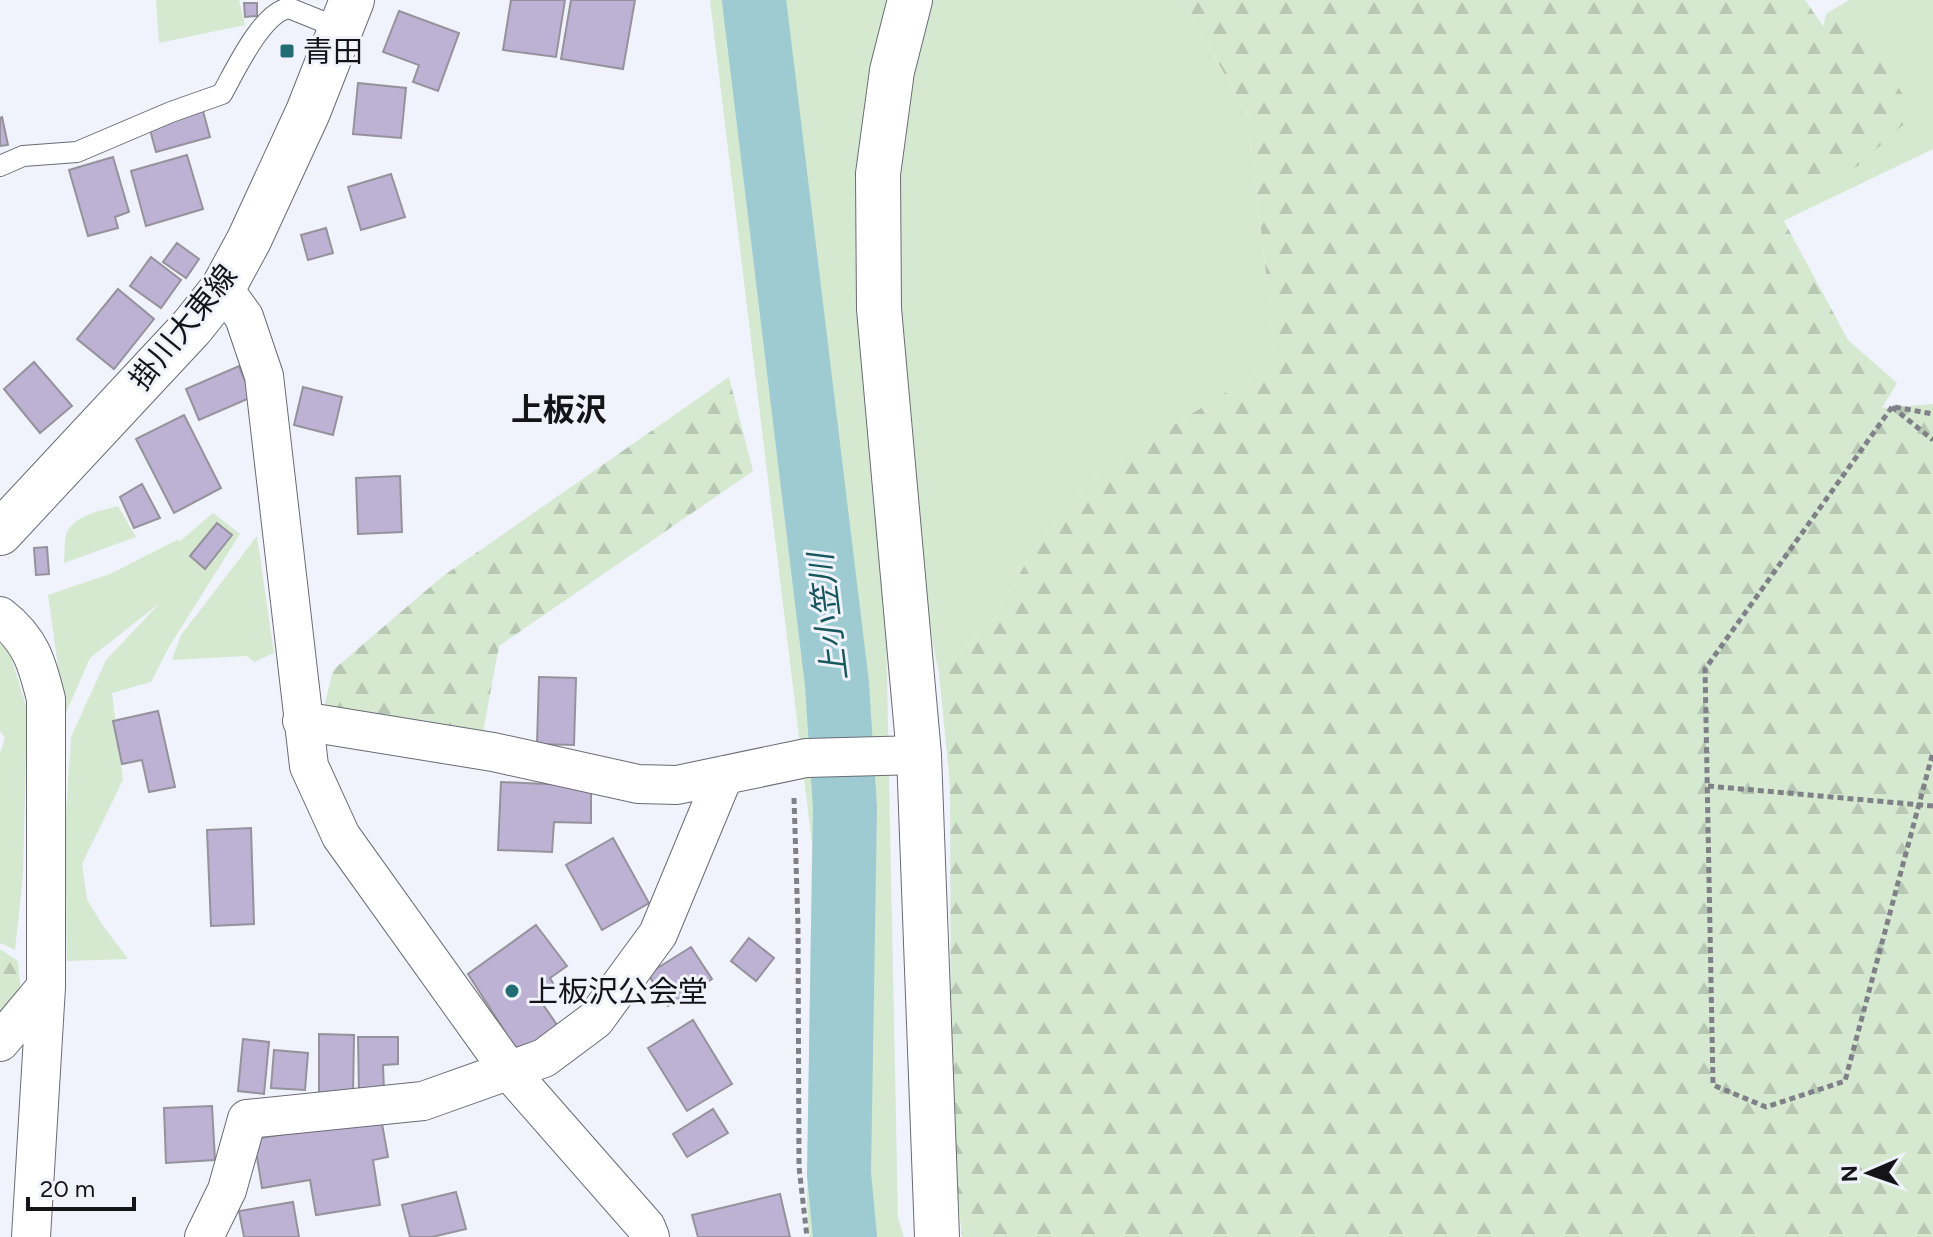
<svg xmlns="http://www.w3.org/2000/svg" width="1933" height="1237" font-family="Figtree,'Noto Sans JP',sans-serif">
  <defs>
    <pattern id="forest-firs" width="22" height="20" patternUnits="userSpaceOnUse" patternTransform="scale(2)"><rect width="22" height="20" fill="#d5e9d1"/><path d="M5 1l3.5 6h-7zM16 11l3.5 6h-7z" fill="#b6c7b3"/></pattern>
  </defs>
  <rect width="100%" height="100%" fill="#f0f2fc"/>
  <path fill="#d5e9d1" d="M156,0H239L245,25L159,43Z
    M710,0H1183L1248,116L1276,361L1097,473L1031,553L995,619L939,674L881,380L898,1218L904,1237H809L807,1204L812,844Z
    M1849,0H1933V149L1783,221L1826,14Z
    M118,506L136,537L64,563C65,555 64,543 66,535C73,515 100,511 118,506Z
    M213,513L240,534L169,647L151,682L112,693L123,780L82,864L87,899L101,923L128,959L67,961L65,828L71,737L106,660L160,603L90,658L65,715L48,595L110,574L179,539V542Z
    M257,536L274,653L254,662L247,656L172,660L181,635Z
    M0,644L9,650L27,709L23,876L15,950L0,943V753L5,738L0,731Z"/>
  <path fill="url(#forest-firs)" d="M1183,0H1805L1823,26L1841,18L1887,69L1915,114L1859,165L1784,221L1848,340L1897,383L1882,408L1933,404V1237H962L951,1126L950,785L939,674L995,619L1031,553L1097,473L1276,361L1248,116Z
    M729,377L753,471L499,646L482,738L318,733L333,670L443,576Z
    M0,949L18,961L23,1014L0,1036Z"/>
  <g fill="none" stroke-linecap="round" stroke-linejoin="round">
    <path stroke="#9dcbd1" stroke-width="64" d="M754,0L837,684L845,808L839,1174L845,1237"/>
  </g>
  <path fill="#bdb2d4" stroke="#95929b" stroke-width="2" d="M511,0H565L556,57L503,50Z
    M571,0H635L623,69L561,59Z
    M244,3H257V16L245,17Z
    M399,11L459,33L438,91L413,82L419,65L383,52Z
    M358,83L406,88L401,138L353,134Z
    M203,111L210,137L156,152L149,126Z
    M2,117L8,145L0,146V118Z
    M187,155L203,209L146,226L131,171Z
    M113,157L129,212L115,217L118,228L88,236L69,170Z
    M391,174L405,217L361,230L348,187Z
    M326,228L333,253L308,260L301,235Z
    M177,243L199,259L186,278L163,262Z
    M151,257L181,280L161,308L130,286Z
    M118,289L154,319L114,369L77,339Z
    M34,362L72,406L40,433L4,389Z
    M239,366L252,397L199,420L186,389Z
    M303,387L342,397L333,435L294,425Z
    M184,415L221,488L174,513L136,439Z
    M400,476L402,532L358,534L356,478Z
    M142,484L160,518L134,528L120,497Z
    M217,523L232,535L205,569L190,556Z
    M47,547L49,574L36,575L34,548Z
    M539,677L576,678L574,745L537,744Z
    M158,711L175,787L149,792L142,760L122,764L113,721Z
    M501,782L591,786V823L554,822L552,852L498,850Z
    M251,828L254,924L211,926L207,830Z
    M613,838L649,903L602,930L566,865Z
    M536,925L567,966L550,978L554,985L538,997L559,1028L520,1055L468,974Z
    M749,938L774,958L756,981L731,961Z
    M691,947L712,979L668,1006L648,974Z
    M693,1020L732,1084L687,1111L648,1048Z
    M319,1034L354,1035L353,1094H319Z
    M358,1037H398V1064L383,1065L384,1092L359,1093Z
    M243,1039L269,1042L264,1094L238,1091Z
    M274,1050L308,1053L305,1090L271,1088Z
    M212,1106L215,1160L166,1163L164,1108Z
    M713,1109L728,1133L687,1157L673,1134Z
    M381,1118L388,1157L373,1160L380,1205L316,1215L310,1180L262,1188L254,1139Z
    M456,1192L466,1229L432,1237H410L402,1205Z
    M780,1194L790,1237H698L692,1215Z
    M293,1202L299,1237H244L239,1211Z"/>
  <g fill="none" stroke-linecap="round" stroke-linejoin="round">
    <g stroke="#6a6c75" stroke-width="22">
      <path id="lane" d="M0,166L23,156L77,152L171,112L222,94C235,71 262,12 289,8L341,29"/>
    </g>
    <g stroke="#6a6c75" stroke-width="40">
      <path id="street" d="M223,288L244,317L264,376L309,766L341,836L510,1072L646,1227L650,1237
        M0,616C31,640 37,663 46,699V987L31,1237
        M302,721L493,752L638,784L677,785L806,758L919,755
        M0,1042L46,987
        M204,1237L227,1190L247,1119L423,1101L544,1058L595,1020L658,934L724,775"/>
    </g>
    <g stroke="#6a6c75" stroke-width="46">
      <path id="secondary" d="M910,0L892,71L878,174L879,309L919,755L937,1237"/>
    </g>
    <g stroke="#6a6c75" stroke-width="46">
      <path id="primary" d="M0,533L192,327L223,288L249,240L308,112L352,0"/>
    </g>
    <path stroke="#808188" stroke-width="5" stroke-dasharray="6 4" stroke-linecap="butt" d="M1892,407L1705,669L1713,1085L1766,1107L1845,1081L1933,752
      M1892,407L1933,440
      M1895,407L1933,414
      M1708,786L1933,806
      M794,798L798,926L799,1167L807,1237"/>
    <use href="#lane" stroke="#fff" stroke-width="20"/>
    <use href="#street" stroke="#fff" stroke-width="38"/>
    <use href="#secondary" stroke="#fff" stroke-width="44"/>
    <use href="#primary" stroke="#fff" stroke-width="44"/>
  </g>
  <g fill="#226d74" stroke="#f0f2fc" stroke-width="3">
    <rect x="279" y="43" width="16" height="16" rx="4"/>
    <circle cx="512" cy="991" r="8"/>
  </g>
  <g text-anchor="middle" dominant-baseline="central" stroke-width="6" stroke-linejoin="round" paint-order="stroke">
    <g font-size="30" fill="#151519" stroke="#f0f2fc" text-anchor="start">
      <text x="303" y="51">青田</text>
      <text x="528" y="991">上板沢公会堂</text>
    </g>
    <g font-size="30" fill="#151519" stroke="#f0f2fc">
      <text transform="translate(183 327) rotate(-51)">掛川大東線</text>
    </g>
    <g font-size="32" font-weight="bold" fill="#151519" stroke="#f0f2fc">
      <text x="559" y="410">上板沢</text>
    </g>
    <g font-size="32" font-style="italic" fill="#16565d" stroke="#f0f2fc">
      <text transform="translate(828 617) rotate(-97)">上小笠川</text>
    </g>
  </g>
  <g transform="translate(1869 1173) rotate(268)" stroke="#f0f2fc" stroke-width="6" paint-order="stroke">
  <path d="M0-6L14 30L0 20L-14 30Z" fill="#151519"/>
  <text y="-12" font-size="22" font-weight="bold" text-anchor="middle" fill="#151519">N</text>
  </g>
  <path d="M28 1197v12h106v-12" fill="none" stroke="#151519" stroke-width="4"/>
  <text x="40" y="1197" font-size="24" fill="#151519" stroke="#f0f2fc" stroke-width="6" paint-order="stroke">20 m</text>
</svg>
